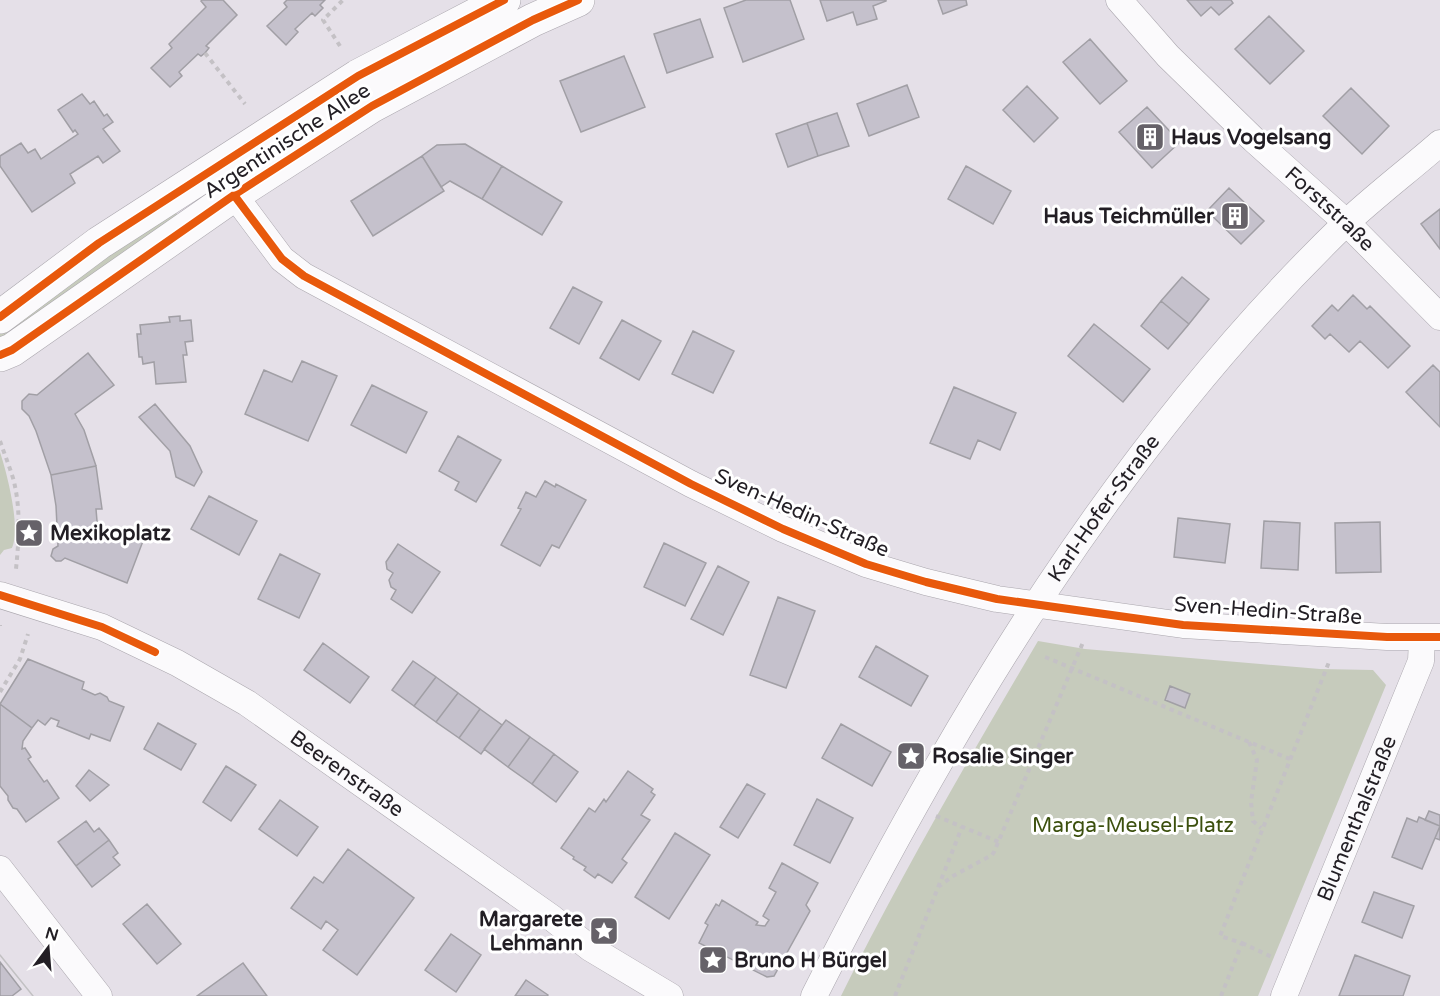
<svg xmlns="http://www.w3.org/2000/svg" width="1440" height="996" font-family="'Varela Round',sans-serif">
  <rect width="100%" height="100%" fill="#e5e0e8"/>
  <path fill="#c6cbbc" d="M172,207L182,221L0,345V330Z
    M0,452C7,473 21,528 12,548L4,550L0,555Z
    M1038,641L1085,649L1320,669L1373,670L1386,685L1258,996H841C901,875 969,758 1038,641Z"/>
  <path fill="#c5c1cc" stroke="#a19fa5" stroke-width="1.5" d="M202,0H223L237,15L206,46L209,48L205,53L201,56L198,54L179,72L182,76L170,87L151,68L172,48L169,44L206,7L201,1Z
    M287,0H325L320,5L323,8L315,16L312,13L295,29L298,32L286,45L267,26L287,7L284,3Z
    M746,0H790L804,39L743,62L724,8Z
    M820,0H886V1L873,6L877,19L857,25L853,12L827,21Z
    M938,0H966L967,5L943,14Z
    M1187,0H1231L1233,3L1219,15L1211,7L1201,16Z
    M1269,16L1304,51L1270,84L1235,49Z
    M700,19L713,57L667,73L654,34Z
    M1090,39L1127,81L1100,104L1063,62Z
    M624,56L645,107L581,132L560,81Z
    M907,85L919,117L869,136L857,104Z
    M1027,86L1058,118L1034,142L1003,110Z
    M1351,88L1389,126L1362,154L1323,116Z
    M82,94L90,104L94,101L104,116L107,114L113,122L103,129L120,151L103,163L98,156L70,174L75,183L32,212L0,166V156L21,143L28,153L35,149L41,159L78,134L75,130L73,132L58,110Z
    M1147,107L1180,142L1152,168L1119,132Z
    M837,113L849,146L818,156L807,123Z
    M807,123L818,156L788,167L776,134Z
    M465,144L502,166L482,199L450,181L441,187L422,156L437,145Z
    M422,156L444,191L373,236L351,201Z
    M502,166L562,202L542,235L482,199Z
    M966,166L1011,191L993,224L948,199Z
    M1229,188L1264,221L1241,244L1207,211Z
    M1440,209V249L1421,224Z
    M1182,277L1209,299L1189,324L1161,301Z
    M573,287L602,302L579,344L550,328Z
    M1353,295L1367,309L1370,306L1410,346L1388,368L1360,341L1349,352L1330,334L1325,339L1312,326L1332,305L1338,311Z
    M1161,301L1189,324L1168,349L1141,326Z
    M180,316V321L191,320L193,341L185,342L187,355H183L186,382L156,384L154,362L143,364L142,357H139L137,334H141L140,325L170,322L169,317Z
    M622,320L661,341L639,380L600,358Z
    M1094,324L1150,369L1123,402L1068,356Z
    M693,331L734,351L713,393L672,374Z
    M88,353L114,385L75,414L84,430L96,466L51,475L36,431L29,416L22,409V401L29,394L37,395Z
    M302,361L337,376L308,441L245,414L264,370L292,382Z
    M1433,365L1440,372V427L1406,392Z
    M372,385L427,412L406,453L351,425Z
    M954,387L1016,413L1000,450L978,440L970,459L930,443Z
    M155,404L190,446L202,472L194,486L176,477L170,451L139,417Z
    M458,436L501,460L476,502L455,490L459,482L439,471Z
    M96,466L102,509H96L97,521L100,527L109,535L117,537L118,533L143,541L127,583L65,558L61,561H56L51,556L53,549L58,546L56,506L51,475Z
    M545,481L555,487L556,484L586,500L559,548L552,545L540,566L501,545L521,509L518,508L526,492L536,497Z
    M209,496L257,521L239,555L191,529Z
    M1178,518L1230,524L1225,563L1174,557Z
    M1264,521L1300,523L1298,570L1261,568Z
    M1380,522L1381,572L1336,573L1335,523Z
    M664,543L706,563L685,606L644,587Z
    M398,544L440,572L412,613L391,599L396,590L391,587L389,580L393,573L387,569L386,562Z
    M280,554L320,574L299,618L258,599Z
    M718,566L749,582L723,635L691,619Z
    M778,597L815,611L786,688L750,675Z
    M323,643L369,677L350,703L304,670Z
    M876,646L928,676L911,706L859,677Z
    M28,659L84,682L82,689L95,695L100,693L107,697L109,701L124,707L110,741L91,734L89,739L57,726L59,721L51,718L45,725L38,720L32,728L0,704Z
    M413,661L436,677L414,706L392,690Z
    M436,677L458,693L436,722L414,706Z
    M1170,686L1190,694L1185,708L1165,700Z
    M458,693L480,709L459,738L436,722Z
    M0,704L32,728L23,741L22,749L25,748L31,757L28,759L44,782L47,780L59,798L26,822L17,809L13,808L8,800V796L0,786Z
    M480,709L502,725L481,754L459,738Z
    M506,720L530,737L508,767L484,749Z
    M158,723L196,744L181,770L144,749Z
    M841,724L891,752L872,786L822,758Z
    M530,737L554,754L532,784L508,767Z
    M554,754L578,772L556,802L532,784Z
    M226,766L256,785L231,821L203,802Z
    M89,770L109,785L90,801L76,786Z
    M628,771L653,789L651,792L655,795L641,815L650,820L622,859L627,863L612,883L598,874L595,878L584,870L586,867L573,859L574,857L561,848L589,808L595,812L604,799L606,802Z
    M747,784L765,794L738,838L720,827Z
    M817,799L853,818L830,863L794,845Z
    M280,800L318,827L297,856L259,829Z
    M1429,811L1440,815V840L1435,838L1440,826L1425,820Z
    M1419,817L1440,826L1422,869L1392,857L1407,818L1417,822Z
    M86,821L94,832L99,828L109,840L76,866L58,842Z
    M675,833L710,855L669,919L635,897Z
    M109,840L118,853L113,857L120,865L92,887L76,866Z
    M348,849L414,898L357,975L323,950L338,930L326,921L321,929L291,908L314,877L323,883Z
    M782,863L818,883L806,905L810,911L774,976L767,977L699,943L708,925L705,923L716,904L719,906L722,900L758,922L756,925L765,926L769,920L763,916L776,892L769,888Z
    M1374,892L1414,906L1402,938L1362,922Z
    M147,904L181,944L157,964L123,924Z
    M451,934L481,955L456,992L425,970Z
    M1355,955L1410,976L1403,996H1339Z
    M0,962L21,989L12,996H0Z
    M243,963L267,996H197Z
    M526,980L548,995L547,996H515Z"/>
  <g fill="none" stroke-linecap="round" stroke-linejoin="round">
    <g stroke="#aaa6ad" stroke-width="27">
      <g id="minor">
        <path id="s1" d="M1119,0L1168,56L1254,140L1347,223L1440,317"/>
        <path d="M223,180L282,259L304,276L691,484L783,529L866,564L926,582L997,599L1183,625L1387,637H1440"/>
        <path id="s2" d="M0,595L102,627L177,663L247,703L552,918L590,948L670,996"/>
        <path d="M0,869L99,996"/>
        <path id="s3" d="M814,996C955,717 1119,442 1346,223C1376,195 1409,170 1440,143"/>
        <path id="s4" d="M1284,996L1421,661L1422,638"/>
      </g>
    </g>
    <g stroke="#aaa6ad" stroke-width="34">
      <path id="secondary" d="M0,317L99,243L358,76L504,0
        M0,355L12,350L234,195L372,106L533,20L578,0"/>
    </g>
    <path stroke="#c4c1c5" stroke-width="4" stroke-dasharray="4.5 4.5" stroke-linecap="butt" d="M340,46L323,20L343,0
      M205,53L245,104
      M0,441C4,453 9,465 13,478C21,507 19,539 16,569
      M0,626V625
      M1045,657L1290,759
      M0,692L20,659L28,634
      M1249,742L1257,760L1251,802L1253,821L1261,828
      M936,816L999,842
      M938,887L953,876L992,855L994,852L1084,640
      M1242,943L1274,958
      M895,996L962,827
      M1221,996L1242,943L1220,936L1329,662"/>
    <use href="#minor" stroke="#fbfafc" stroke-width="26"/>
    <use href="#secondary" stroke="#fbfafc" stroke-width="33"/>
    <path stroke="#c2c1c3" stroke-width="1.5" d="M0,955L33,996"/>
    <g stroke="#fff" stroke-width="11">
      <path id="cycleway" d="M234,195L282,259L304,276L691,484L783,529L866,564L926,582L997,599L1183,625L1387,637H1440
        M0,317L99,243L358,76L504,0
        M0,355L12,350L234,195L372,106L533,20L578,0
        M0,595L102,627L155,652"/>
    </g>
    <use href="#cycleway" stroke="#e8590c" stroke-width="8"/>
  </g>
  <defs>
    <g id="building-square" transform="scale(1.5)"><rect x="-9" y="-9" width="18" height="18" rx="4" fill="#666269" stroke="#fff"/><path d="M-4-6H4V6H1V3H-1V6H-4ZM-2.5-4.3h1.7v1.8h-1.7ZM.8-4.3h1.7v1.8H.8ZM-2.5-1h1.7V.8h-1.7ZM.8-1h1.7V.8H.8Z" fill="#fff"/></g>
    <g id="sight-square" transform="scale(1.5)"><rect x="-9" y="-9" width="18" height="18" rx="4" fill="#666269" stroke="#fff"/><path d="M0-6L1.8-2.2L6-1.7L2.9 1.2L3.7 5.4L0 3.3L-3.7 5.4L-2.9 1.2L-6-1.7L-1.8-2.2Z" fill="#fff"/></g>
  </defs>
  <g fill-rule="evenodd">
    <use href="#building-square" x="1150" y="137"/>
    <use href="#building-square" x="1235" y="216"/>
    <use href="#sight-square" x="29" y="533"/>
    <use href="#sight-square" x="911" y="756"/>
    <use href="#sight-square" x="604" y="931"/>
    <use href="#sight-square" x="713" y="960"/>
  </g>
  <g text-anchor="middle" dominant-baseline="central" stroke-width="6" stroke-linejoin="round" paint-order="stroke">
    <g font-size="21" font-weight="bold" fill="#221e24" stroke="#fff" text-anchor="start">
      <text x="1171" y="137">Haus Vogelsang</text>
      <text x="1214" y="216" text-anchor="end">Haus Teichmüller</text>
      <text x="50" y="533">Mexikoplatz</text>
      <text x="932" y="756">Rosalie Singer</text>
      <text x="583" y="919" text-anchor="end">Margarete<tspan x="583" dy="24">Lehmann</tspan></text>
      <text x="734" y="960">Bruno H Bürgel</text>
    </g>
    <g font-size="21" fill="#221e24" stroke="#fff">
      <text transform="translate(287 141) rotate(-33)">Argentinische Allee</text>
      <text stroke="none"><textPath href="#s1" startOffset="297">Forststraße</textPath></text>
      <text stroke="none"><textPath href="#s3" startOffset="568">Karl-Hofer-Straße</textPath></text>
      <text transform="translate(802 513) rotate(24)">Sven-Hedin-Straße</text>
      <text transform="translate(1268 611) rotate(4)">Sven-Hedin-Straße</text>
      <text stroke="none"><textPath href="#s2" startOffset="393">Beerenstraße</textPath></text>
      <text stroke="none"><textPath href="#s4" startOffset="192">Blumenthalstraße</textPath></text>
    </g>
    <g font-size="21" fill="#3c500e" stroke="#fff">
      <text x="1133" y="825">Marga-Meusel-Platz</text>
    </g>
  </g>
  <g transform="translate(48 948) rotate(16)" stroke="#ffffff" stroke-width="4.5" paint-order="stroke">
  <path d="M0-4.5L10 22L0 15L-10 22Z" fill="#221e24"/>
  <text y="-9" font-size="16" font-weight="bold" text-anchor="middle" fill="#221e24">N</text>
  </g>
</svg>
